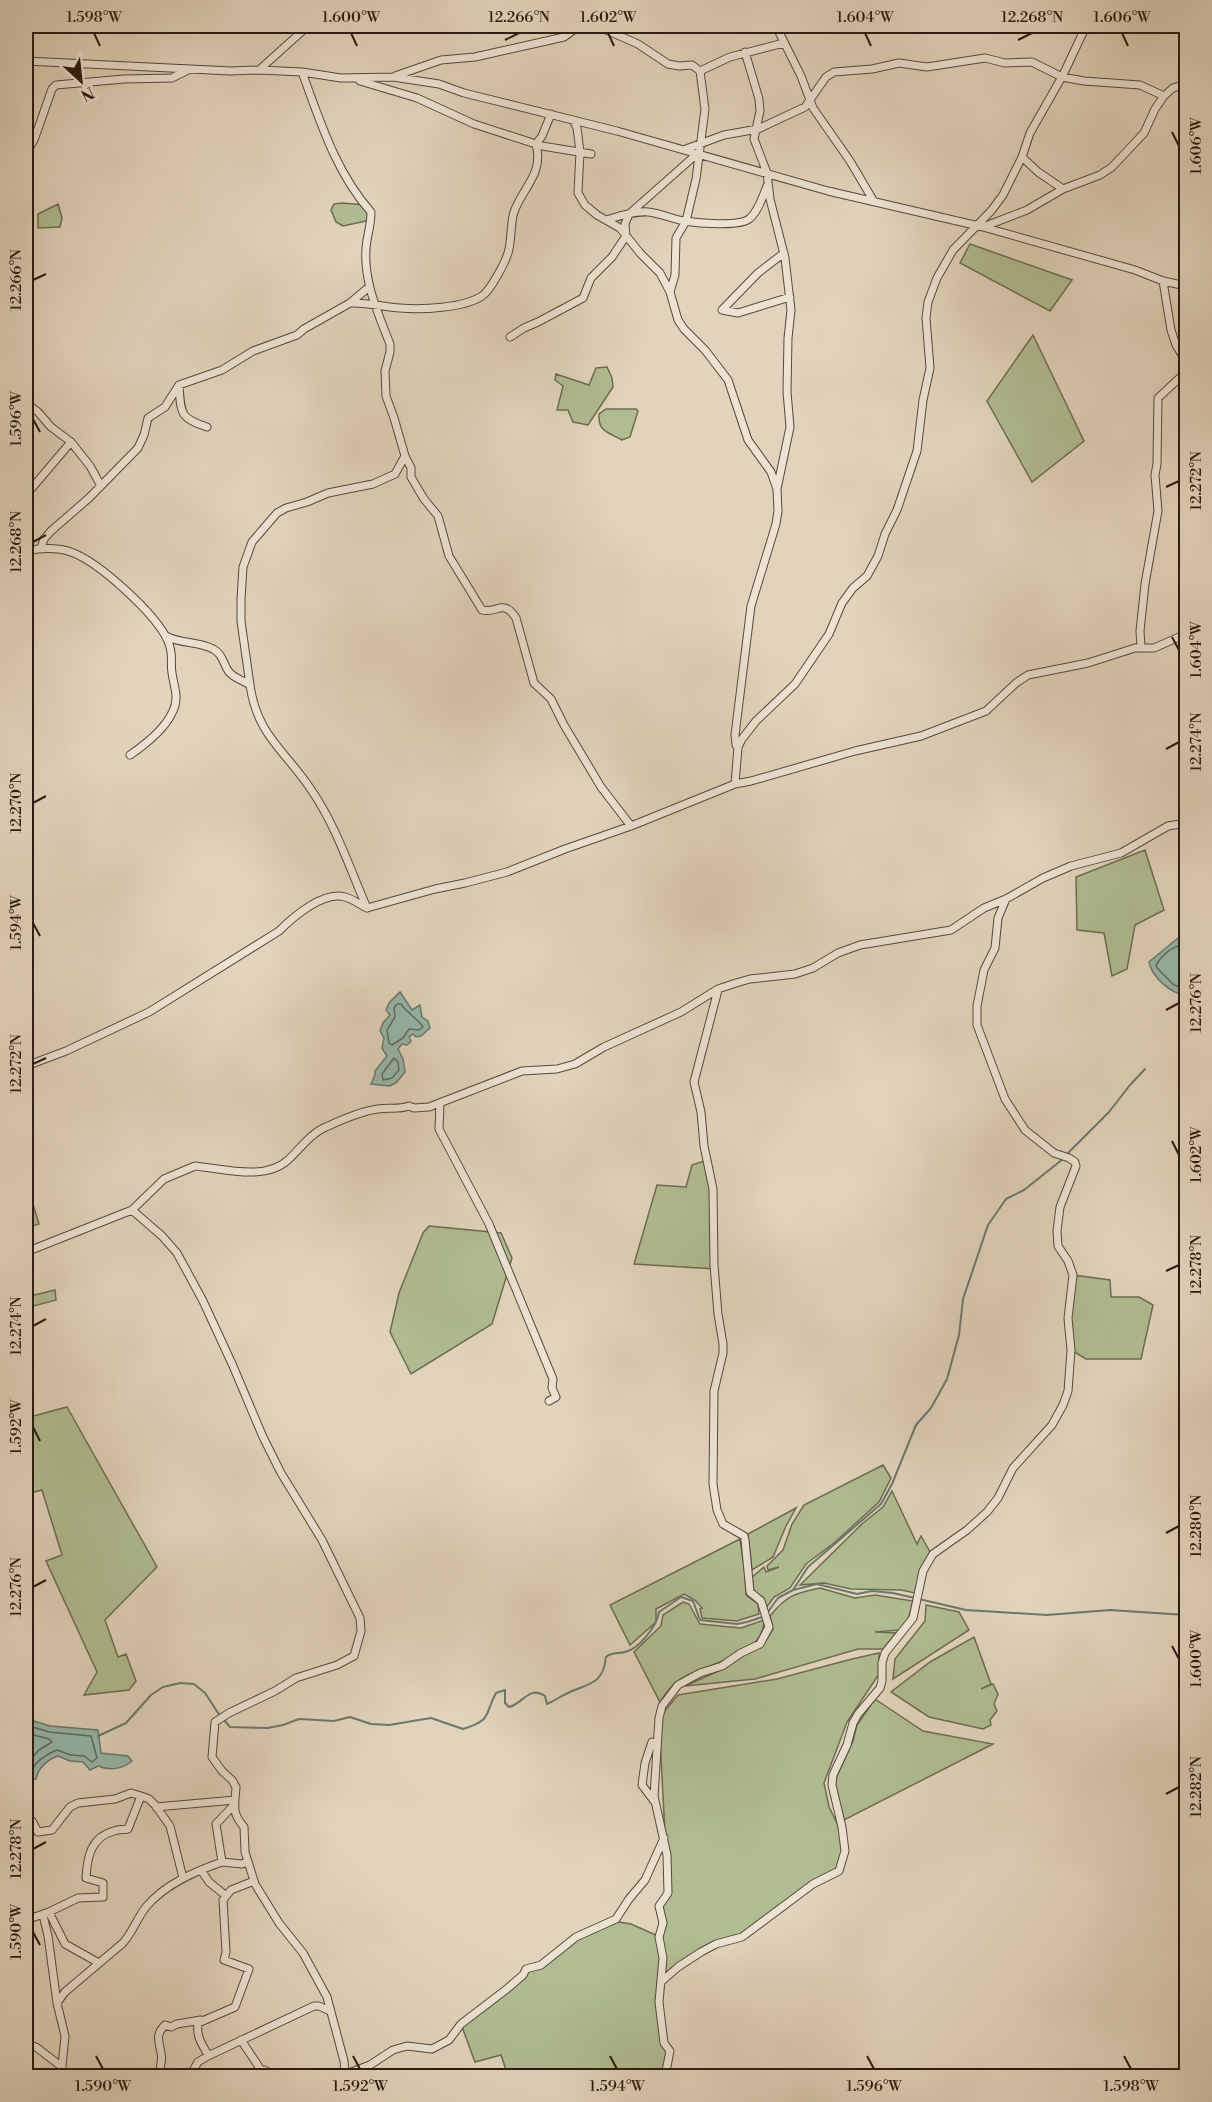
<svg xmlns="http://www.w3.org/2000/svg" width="1212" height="2102" font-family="'Libre Bodoni',serif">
  <rect width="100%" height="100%" fill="#e2d4bc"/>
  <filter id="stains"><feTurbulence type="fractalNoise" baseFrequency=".00333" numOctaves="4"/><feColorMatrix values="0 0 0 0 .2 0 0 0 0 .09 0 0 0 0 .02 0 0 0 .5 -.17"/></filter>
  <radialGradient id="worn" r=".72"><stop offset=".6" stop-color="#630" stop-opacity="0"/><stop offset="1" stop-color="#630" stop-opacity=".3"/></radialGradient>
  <path fill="#b0bd92" stroke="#6c6c52" stroke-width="1.5" d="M342,203L365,205L371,220L343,226L336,222L331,210L334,204Z
    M58,204L62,218L60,227L38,228V214Z
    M970,244L1072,280L1050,311L960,263Z
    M1033,335L1084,441L1032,482L987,401Z
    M607,367L612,378L613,387L588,425L573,422L568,410H557L563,386L555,380L556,374L589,385L596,368Z
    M606,409H636L638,411L630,437L622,440C608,432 598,432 599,414Z
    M1145,850L1164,910L1135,925L1127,969L1112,976L1104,933L1077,930L1076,877Z
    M707,1160L713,1189L715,1269L634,1264L657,1185L686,1187L692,1165Z
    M26,1181L39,1224L26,1228Z
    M429,1226L501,1233L512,1258L492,1324L411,1374L390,1332L399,1293L423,1233Z
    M1073,1275L1110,1280L1111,1297H1139L1153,1305L1141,1359H1086L1071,1350L1068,1318Z
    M55,1290L56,1300L26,1308V1297Z
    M67,1407L157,1567L105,1620L118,1657L126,1654L136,1681L129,1690L84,1695L97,1672L46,1561L62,1555L42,1490L26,1494V1418Z
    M883,1465L891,1478L879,1502L834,1543L806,1564L790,1588L774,1597L766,1608L763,1597L754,1592L752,1577L764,1567L766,1572L779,1567L768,1570L767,1566L783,1550L792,1524L804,1505Z
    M892,1491L917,1544L921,1536L930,1552L915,1593L901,1590L851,1589L824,1583L800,1585L863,1523L883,1507Z
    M796,1508L786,1526L773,1557L752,1570L748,1534Z
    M740,1539L745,1574L746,1595L758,1604L759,1614L737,1621L702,1618L700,1609L702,1608L695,1600L684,1594L656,1609V1622L630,1645L610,1605Z
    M820,1588L855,1598L875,1595L913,1601L909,1617L900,1630L875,1632L896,1633L883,1649H858L755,1679L685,1686L725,1668L744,1655L762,1647L773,1629L770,1616C786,1596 795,1593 820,1588Z
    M683,1602L689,1604L700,1624L741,1628L764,1620C764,1660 699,1662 674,1684C669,1689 664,1696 660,1702L634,1652L661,1626L663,1615Z
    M926,1605L959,1612L969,1630L893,1679L895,1659L925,1621Z
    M974,1637L991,1684L981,1689L993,1684L998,1694L994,1704L997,1711L990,1720L991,1725L983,1729L929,1717L891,1692L930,1662Z
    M879,1653V1674L847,1722L824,1783L829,1807L837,1823L845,1851L839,1871L813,1884L742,1937L710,1947L661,1982L664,2043L670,2051L665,2076H508L501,2055L475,2062L461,2024L526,1969L541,1965L563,1946L613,1921L631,1924L658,1936L663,1923L659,1906L668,1892L659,1718L678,1695L777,1679L852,1659Z
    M875,1699L923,1731L993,1744L844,1820L835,1785L837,1776L853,1741L857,1725Z"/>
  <path fill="#95b9ac" stroke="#69796e" stroke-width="1.5" d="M1178,938L1186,939L1185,995C1170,993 1152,977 1149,962Z
    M400,992L412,1010L420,1005L422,1017L428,1021L430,1028L421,1036L416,1037L413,1034L409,1037L411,1041L407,1045L402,1044L398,1049L403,1059L405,1072L396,1083L390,1086L371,1084L375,1075V1071L387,1056L382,1048L384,1038L380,1031L383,1023L390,1015L386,1010L389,1003Z
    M27,1719L50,1726L98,1730L101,1753L128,1756L132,1761C123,1769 110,1771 98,1766L90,1770L83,1762L70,1761L58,1756C47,1760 39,1766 36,1779L26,1783V1721Z"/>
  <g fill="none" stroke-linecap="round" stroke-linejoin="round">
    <path stroke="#5e6a5e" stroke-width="1.5" d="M1186,945C1174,944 1162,955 1156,965L1157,968L1174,985L1186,989
      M397,1004H401C408,1014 416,1017 423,1027L419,1030L409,1029L403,1038L392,1045L389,1043L387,1030L395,1017L394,1008Z
      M394,1058L398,1062L399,1070L392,1078L383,1080L382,1074Z
      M26,1725L49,1732L91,1736L97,1758L92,1762L84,1756L71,1755L57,1750C45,1755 34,1762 30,1774L26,1776
      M26,1733L49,1739L52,1742L39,1750L26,1765"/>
    <path stroke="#69796e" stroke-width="2" d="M1066,1155L1109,1112L1130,1085L1145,1069
      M793,1590L808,1567L881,1504L892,1484L916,1425L931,1408L947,1379L959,1335L963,1299L988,1225L1006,1199L1024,1190L1063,1159
      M224,1720L230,1727L268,1728L283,1725L299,1719L334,1721L350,1717L371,1724L389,1725L431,1718L463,1729C493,1720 484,1714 496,1693L505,1690V1703L509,1707C523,1704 529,1685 545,1696L547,1704C554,1701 561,1696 568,1693C589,1683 603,1685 606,1657C612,1652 617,1654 625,1652C639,1649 657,1626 659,1612L681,1597L693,1601L700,1620L737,1624L747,1622L765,1616L778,1598L793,1590L817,1584L857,1594L872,1591L893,1593L966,1610L1047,1615L1110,1610L1186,1615
      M98,1736L126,1723L151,1695L163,1687L180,1683L194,1684L205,1693L220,1716"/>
    <g stroke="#56483c" stroke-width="9">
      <path id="minor" d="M597,26L638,44L668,64L679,66L692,65L700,71L705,109L696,179L686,221L676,238L675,275L670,292
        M776,26L801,76L813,108L850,161L873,200
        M745,52L759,99L760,111L754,139L767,173L770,199L785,258L791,310L788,338L787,392L790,427L777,489
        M26,61L231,71L259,70L302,72L341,78L393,77L439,84L464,93L617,131L828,191L983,227L1135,270L1163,281L1186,286
        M259,70L308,26
        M700,71L730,57L784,43
        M302,72C320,121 336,173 371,212C371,222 369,230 367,240C361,276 377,311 390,344V352L385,371L386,396L394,418L405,456L411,468V477L424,499L438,516L449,556L482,610C497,614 503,598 516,618L534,683L551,699L564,725L601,787L631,826
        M395,76L441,60L475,57L564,37L579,26
        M360,81L417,98L474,124L542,146L591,154
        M573,120L577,128L580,152L578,193L585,205L597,215L620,228L640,253L660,273L670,292L678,320L684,329L705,350L728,380L748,440L771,472L777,489L778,511L776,524L751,606L735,735L736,745L738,747
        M686,149L724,135L758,129L805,107L826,77L834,72L872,69L899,63L927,67L985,58L1005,63L1032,62L1062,77L1084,81L1140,85L1164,96
        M26,153L34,140L52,89L56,85L124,79L172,78L190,69
        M1022,157L1038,172L1063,189
        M606,220C619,216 634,211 648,212C660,213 672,219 684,221C697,223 738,227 749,219C758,212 763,196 767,186
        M983,227L1027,210L1063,189L1100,175L1112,167L1144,133L1155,109L1164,96L1173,88L1186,84
        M784,253L758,273L722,310L738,313L790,297
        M1163,281L1171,330L1176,345L1186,361
        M350,303C367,302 383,307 400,308C421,310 464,308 482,296C490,291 505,263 508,253C512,240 510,225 514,212C523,187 544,174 536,144L542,136L551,114
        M510,337L524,328L538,322L583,298L591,278L612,257L626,236L625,224L629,214L698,153
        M179,385C181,413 179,418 207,427
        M26,403L38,412L51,427L71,442L90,466L101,486
        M26,495L71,442
        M41,548L44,539L51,531L89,498L138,448L144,435L148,418L165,407L179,385L222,370L253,351L297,335L304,329L350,303L369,287
        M26,551C41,548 56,547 71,552C99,562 156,614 168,641C174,656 170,661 172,673C174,688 180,698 172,713C164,730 146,744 130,755
        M166,636C180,644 198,641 213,649C223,654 223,664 229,672C234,678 244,681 250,685C257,736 286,751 312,791C336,826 350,869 367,908
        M1141,648L1140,631L1145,584L1158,511L1155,475L1157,464L1158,398L1186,372
        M250,685L241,621V599L243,567L252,542L277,513L286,508L307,502L328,493L373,484L395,474L405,456
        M735,784L738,747L742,739L756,721L795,684L829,634L842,603L853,588L867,576L878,556L885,534L897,510L917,451L923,400L930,368L926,318L928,302L937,278L953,250L991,211L1003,195L1022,157L1030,133L1063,75L1086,26
        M26,1066L66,1051L149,1012L279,931C293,917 323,891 345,897C353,899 360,905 367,908L435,889L465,883L507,872L565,849L631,826L735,784L751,781L855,751L921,736L986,711L1016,683L1028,675L1088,663L1135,648H1154L1186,634
        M440,1103L439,1129L489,1224L553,1379L552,1388L556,1397L549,1401
        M132,1210L162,1236L177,1253L203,1301L233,1366L263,1437L281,1473L322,1540L360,1618L361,1631L354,1656L337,1665L296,1678L275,1691L229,1713L215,1722L212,1757L222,1771L232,1780L236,1787C235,1806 231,1812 244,1827L245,1852L255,1884L279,1923L303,1953L327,1997L344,2061L345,2076
        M26,1252L132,1210L164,1179L195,1166C225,1169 265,1181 288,1160C300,1149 311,1133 326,1127C341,1120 361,1111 378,1109C389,1107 398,1110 409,1106L414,1108L429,1107L522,1071L557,1069L575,1064L604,1047L681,1012L718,989L736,983L750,979L795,974L813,968L838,953L860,945L951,930L984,908L1006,899L1043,878L1071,866L1121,853L1168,826L1186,823
        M652,1742L645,1763L642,1785L654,1801
        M156,1807L235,1800
        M26,1822L32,1821L38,1832L52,1830L70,1807L78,1803L115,1799L131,1793L141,1796L149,1799L155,1805L170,1826L183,1878
        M222,1862L242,1864L247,1862
        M201,1870L209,1882L225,1895
        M49,1912L65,1944L99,1963
        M43,1915L48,1936L57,2003L65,2036L61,2076
        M26,1920L49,1912L78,1898L103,1897V1883L86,1878C87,1857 91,1837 114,1831C119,1829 123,1830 128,1829L141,1796
        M661,1982L678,1967L701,1952L716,1944L742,1937L813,1884L839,1871L845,1851L842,1827L832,1785L833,1775L847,1745L853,1723L858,1714L880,1688L882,1681V1663L885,1653L913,1618L923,1571L933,1554L967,1530L987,1512L998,1498L1013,1468L1052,1425L1063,1405L1068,1391L1071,1350L1068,1318L1073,1275L1068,1261L1058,1246L1057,1231L1060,1207L1076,1166L1075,1162L1069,1158L1054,1153L1025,1130L1005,1099L977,1025V1006L984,970L995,948L998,918L1006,899
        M57,2003L65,1992L123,1943C133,1932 137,1918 146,1907C165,1884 196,1871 222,1862L216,1824L234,1805
        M241,2040L261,2070
        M26,2044L36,2047L62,2067
        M208,2055C202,2044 196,2037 198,2023L235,2007L249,1969L224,1960L226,1952L223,1900L231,1890L254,1881
        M159,2074C160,2067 163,2061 161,2053C159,2041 155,2035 165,2025L171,2027L177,2024L201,2020
        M346,2074L370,2065L393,2050L407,2046L432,2049L449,2040L461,2024L508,1988L523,1975L526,1969L541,1965L576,1937L616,1919L629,1899L645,1880L664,1838
        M140,2076L152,2073L166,2076
        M190,2076L198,2062L208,2056L314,2006H319L330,2011
        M248,2076L264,2070L276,2076
        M665,2076L670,2051L664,2043L659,2002L663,1958L659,1937L663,1923L659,1906L668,1893L667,1855L654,1796L659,1718L662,1706L678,1685L700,1673L722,1666L741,1653L760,1644L769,1627L761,1601L750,1592L745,1540L744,1536L723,1524L717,1510L713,1484L714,1391L723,1353V1344L718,1314L714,1265L713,1189L704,1146L701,1112L694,1082L718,990"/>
    </g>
    <use href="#minor" stroke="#ece3d3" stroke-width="7"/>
  </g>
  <path fill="none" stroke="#281a11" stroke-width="2" d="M94,33L100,46M351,33L357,46M608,33L614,46M865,33L871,46M1122,33L1128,46M505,40L519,33M1018,40L1032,33M1172,132L1179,146M33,280L46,274M33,419L40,432M1166,487L1179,481M33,542L46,535M1172,637L1179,650M1166,749L1179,742M33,803L46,796M33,923L40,936M1166,1010L1179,1003M33,1064L46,1058M1172,1141L1179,1155M1166,1271L1179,1265M33,1326L46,1319M33,1427L40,1441M1166,1533L1179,1526M33,1587L46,1580M1172,1646L1179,1659M1166,1794L1179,1787M33,1849L46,1842M33,1932L40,1945M96,2056L103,2069M353,2056L360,2069M610,2056L617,2069M867,2056L874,2069M1124,2056L1131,2069"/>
  <rect width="1212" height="2102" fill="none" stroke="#e2d4bc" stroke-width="66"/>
  <g transform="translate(81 81) rotate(153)" stroke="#ece3d3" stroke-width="4.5" paint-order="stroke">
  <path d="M0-4.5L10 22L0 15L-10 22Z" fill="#281a11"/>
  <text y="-9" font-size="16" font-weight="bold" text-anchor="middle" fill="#281a11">N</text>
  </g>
  <rect x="33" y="33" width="1146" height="2036" fill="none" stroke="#281a11" stroke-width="2"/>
  <g font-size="15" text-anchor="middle" fill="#281a11">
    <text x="94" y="22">1.598°W</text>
    <text x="351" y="22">1.600°W</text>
    <text x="519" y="22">12.266°N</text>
    <text x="608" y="22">1.602°W</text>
    <text x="865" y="22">1.604°W</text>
    <text x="1032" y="22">12.268°N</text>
    <text x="1122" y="22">1.606°W</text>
    <text transform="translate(1196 146) rotate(-90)" y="5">1.606°W</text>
    <text transform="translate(16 280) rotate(-90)" y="5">12.266°N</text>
    <text transform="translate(16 419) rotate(-90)" y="5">1.596°W</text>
    <text transform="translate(1196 481) rotate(-90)" y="5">12.272°N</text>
    <text transform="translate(16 542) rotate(-90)" y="5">12.268°N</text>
    <text transform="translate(1196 650) rotate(-90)" y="5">1.604°W</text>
    <text transform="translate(1196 742) rotate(-90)" y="5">12.274°N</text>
    <text transform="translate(16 803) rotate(-90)" y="5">12.270°N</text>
    <text transform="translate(16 923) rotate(-90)" y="5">1.594°W</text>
    <text transform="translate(1196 1003) rotate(-90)" y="5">12.276°N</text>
    <text transform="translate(16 1064) rotate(-90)" y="5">12.272°N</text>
    <text transform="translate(1196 1155) rotate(-90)" y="5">1.602°W</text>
    <text transform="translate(1196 1265) rotate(-90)" y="5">12.278°N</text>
    <text transform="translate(16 1326) rotate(-90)" y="5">12.274°N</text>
    <text transform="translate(16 1427) rotate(-90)" y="5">1.592°W</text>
    <text transform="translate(1196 1526) rotate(-90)" y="5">12.280°N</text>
    <text transform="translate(16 1587) rotate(-90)" y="5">12.276°N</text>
    <text transform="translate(1196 1659) rotate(-90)" y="5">1.600°W</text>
    <text transform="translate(1196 1787) rotate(-90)" y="5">12.282°N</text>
    <text transform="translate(16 1849) rotate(-90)" y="5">12.278°N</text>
    <text transform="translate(16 1932) rotate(-90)" y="5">1.590°W</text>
    <text x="103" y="2091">1.590°W</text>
    <text x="360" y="2091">1.592°W</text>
    <text x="617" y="2091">1.594°W</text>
    <text x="874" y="2091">1.596°W</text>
    <text x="1131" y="2091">1.598°W</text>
  </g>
  <rect width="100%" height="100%" filter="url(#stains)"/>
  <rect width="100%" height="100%" fill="url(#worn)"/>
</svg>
